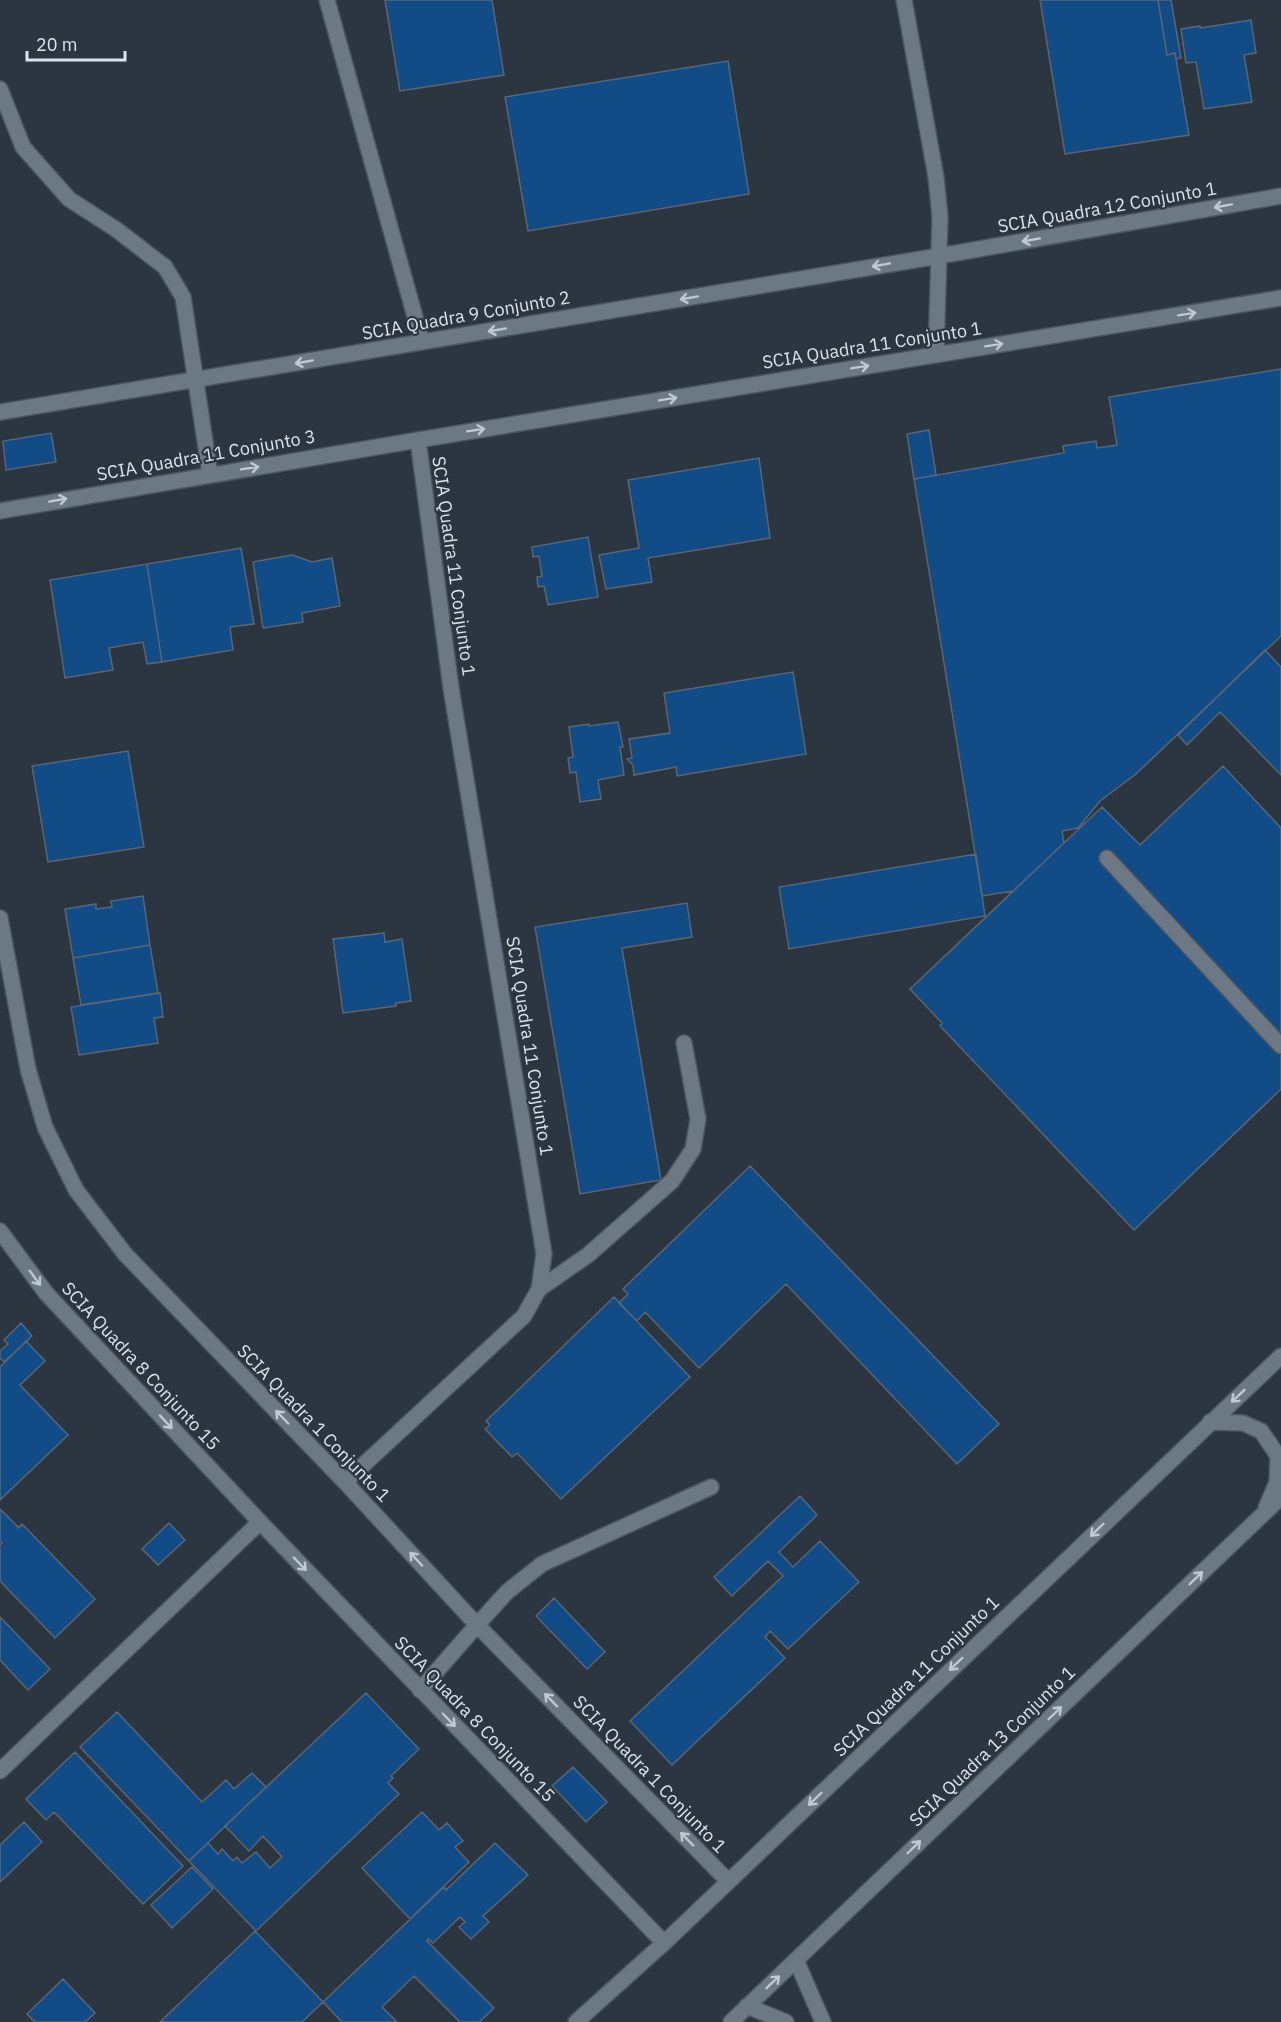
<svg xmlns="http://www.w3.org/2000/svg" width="1281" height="2022" font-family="'IBM Plex Sans',sans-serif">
  <rect width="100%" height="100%" fill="#2c3641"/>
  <path fill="#114c87" stroke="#5b6672" stroke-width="1.5" d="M385,0H492L504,75L400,91Z
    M1040,0H1158L1167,55L1175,53L1189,135L1065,154Z
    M1158,0H1171L1181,58L1176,59L1175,53L1167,55Z
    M1251,20L1256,53L1244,55L1252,102L1204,109L1196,62L1186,63L1181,29L1200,26V28Z
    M728,61L749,194L528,231L505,97Z
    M1281,369V636L1136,774L1100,801L1078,828L1062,831L1064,843L1013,891L982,896L914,479L1064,453L1063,446L1096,441L1097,448L1117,445L1109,397Z
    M929,430L936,475L914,479L907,434Z
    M51,433L56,462L6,470L3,441Z
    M759,458L770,538L648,558L652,582L606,589L599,555L639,548L628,480Z
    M588,537L598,597L548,605L544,586L538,587L537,577L542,576L539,556L533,557L532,547Z
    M241,548L254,624L230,627L233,650L162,662L147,564Z
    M292,555L312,562L332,558L340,606L302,613L303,622L263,628L253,562Z
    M147,564L162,662L147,664L143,642L109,648L113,670L65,678L50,580Z
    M1265,650L1281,667V775L1220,712L1187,745L1178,735Z
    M793,672L806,754L677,776L676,767L634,775L633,765L627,759L632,758L629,739L670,733L664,693Z
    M618,722L623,747H620L624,775L598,780L601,799L580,802L576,772L570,773L568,758L573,757L569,727L589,724V726Z
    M128,751L144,847L48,862L32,766Z
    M1223,766L1281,828V1089L1134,1230L940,1026L942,1023L910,989L1102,807L1140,845Z
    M976,854L985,916L789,949L779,887Z
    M143,896L150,945L73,958L65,909L96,904V909L112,907L111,901Z
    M687,903L692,937L622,948L661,1180L580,1194L535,927Z
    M384,933L385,942L402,939L411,1001L396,1003V1006L343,1013L333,939Z
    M150,945L158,993L81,1005L73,958Z
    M160,993L163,1017L154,1018L158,1043L79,1055L71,1007Z
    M750,1166L999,1424L957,1464L786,1284L699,1368L645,1312L637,1321L619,1303L628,1294L623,1289Z
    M614,1297L690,1377L561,1499L517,1453L512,1457L485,1429L490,1425L486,1421Z
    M21,1323L32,1336L4,1362L0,1358V1351L8,1344L4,1340Z
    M26,1341L45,1361L20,1385L68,1435L0,1500V1367Z
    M800,1496L817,1515L779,1552L793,1567L820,1541L859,1582L788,1649L770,1631L765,1637L785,1658L672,1765L630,1721L783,1576L768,1561L732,1596L714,1577Z
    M0,1509L19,1528L22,1524L95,1599L55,1638L0,1581V1545L2,1543L0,1541Z
    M169,1523L185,1540L158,1565L142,1549Z
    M554,1598L605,1652L587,1669L536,1616Z
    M0,1617L50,1669L28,1690L0,1660Z
    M366,1693L419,1749L391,1776L393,1778L388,1783L399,1794L256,1931L189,1861L208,1843L218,1854L222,1849L233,1861L237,1857L242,1863L256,1852L270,1868L282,1857L263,1836L249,1851L225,1826Z
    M117,1712L202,1802L226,1780L234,1789L252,1773L266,1787L189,1861L80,1747Z
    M75,1752L183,1866L143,1904L54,1812L46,1820L26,1799Z
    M573,1767L607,1802L586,1822L552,1786Z
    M422,1812L439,1830L447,1823L463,1841L455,1847L469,1862L410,1919L362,1868Z
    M24,1822L42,1842L0,1882V1845Z
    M495,1843L528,1875L483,1916L489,1922L471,1939L459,1927L465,1922L460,1917L433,1943L428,1939L427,1941L494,2008L479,2022H460L414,1976L382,2007L397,2022H342L323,2002L444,1887L446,1890Z
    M192,1867L213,1889L172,1928L151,1905Z
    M255,1931L323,2002L302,2022H160Z
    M63,1979L95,2013L85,2022H35L27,2014Z"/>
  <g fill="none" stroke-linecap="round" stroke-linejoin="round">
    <g stroke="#4c545d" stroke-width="18">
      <path id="service" d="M327,0L422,342
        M0,89L23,147L69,199L117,230L165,267L183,297L210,474
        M1107,858L1281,1046
        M477,1625L507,1592L542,1564L711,1487"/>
    </g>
    <g stroke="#4c545d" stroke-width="18">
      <path id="minor" d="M0,918L28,1069L45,1127L76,1190L125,1254L345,1482L477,1625L728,1881
        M0,1231L46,1293L260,1522L664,1943
        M539,1289L588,1255L672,1181L693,1149L698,1119L684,1043
        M345,1482L524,1316L539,1289L544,1254L451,688L418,440
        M420,1690L477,1625
        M0,1771L260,1522
        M796,1960L823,2022
        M747,2006L786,2022"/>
    </g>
    <g stroke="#4c545d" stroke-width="18">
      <path id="tertiary" d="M904,0L936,177L940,217L936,355
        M0,412L939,256L1281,196
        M0,511L418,440L1281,298
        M1210,1422L1243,1423L1261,1431L1278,1456L1277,1482L1266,1508
        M576,2022L664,1943L1281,1356
        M731,2022L1281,1497"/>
    </g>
    <use href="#service" stroke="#6d7885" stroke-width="15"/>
    <use href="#minor" stroke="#6d7885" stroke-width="15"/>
    <use href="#tertiary" stroke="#6d7885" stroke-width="15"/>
  </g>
  <defs><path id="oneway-shaft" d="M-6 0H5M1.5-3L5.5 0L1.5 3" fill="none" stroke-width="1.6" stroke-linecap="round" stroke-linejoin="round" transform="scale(1.5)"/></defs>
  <g stroke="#c0c8d0">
    <use href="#oneway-shaft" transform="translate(1223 206) rotate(170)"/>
    <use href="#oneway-shaft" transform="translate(1031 240) rotate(170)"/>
    <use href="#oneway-shaft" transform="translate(881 265) rotate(170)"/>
    <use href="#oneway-shaft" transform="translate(689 298) rotate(170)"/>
    <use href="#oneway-shaft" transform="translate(1187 314) rotate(-9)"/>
    <use href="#oneway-shaft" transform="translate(497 330) rotate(170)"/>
    <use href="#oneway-shaft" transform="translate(994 345) rotate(-9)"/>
    <use href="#oneway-shaft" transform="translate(304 362) rotate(170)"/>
    <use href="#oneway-shaft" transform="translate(860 367) rotate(-9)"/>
    <use href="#oneway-shaft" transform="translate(668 399) rotate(-9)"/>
    <use href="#oneway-shaft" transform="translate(476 430) rotate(-9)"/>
    <use href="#oneway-shaft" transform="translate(250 468) rotate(-9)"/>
    <use href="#oneway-shaft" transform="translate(58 500) rotate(-10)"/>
    <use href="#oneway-shaft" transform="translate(35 1278) rotate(54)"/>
    <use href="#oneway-shaft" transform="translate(1238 1396) rotate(137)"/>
    <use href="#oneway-shaft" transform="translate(282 1417) rotate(-134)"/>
    <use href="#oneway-shaft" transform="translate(166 1422) rotate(47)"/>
    <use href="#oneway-shaft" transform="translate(1097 1530) rotate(136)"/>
    <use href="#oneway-shaft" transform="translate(416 1559) rotate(-133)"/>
    <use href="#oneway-shaft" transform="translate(300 1564) rotate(46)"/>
    <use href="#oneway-shaft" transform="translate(1196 1578) rotate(-44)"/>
    <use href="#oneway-shaft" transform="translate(956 1664) rotate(136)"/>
    <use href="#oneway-shaft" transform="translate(551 1700) rotate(-134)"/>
    <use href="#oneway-shaft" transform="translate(1055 1713) rotate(-44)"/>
    <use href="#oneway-shaft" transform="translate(449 1720) rotate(46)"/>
    <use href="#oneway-shaft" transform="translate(815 1799) rotate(136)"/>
    <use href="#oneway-shaft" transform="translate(687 1839) rotate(-134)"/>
    <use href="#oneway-shaft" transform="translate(914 1847) rotate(-44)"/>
    <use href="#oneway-shaft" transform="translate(773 1982) rotate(-43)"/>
  </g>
  <g text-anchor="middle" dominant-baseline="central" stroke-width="4.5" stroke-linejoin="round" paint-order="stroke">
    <g font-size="18" fill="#dce2e9" stroke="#2c3641">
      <text transform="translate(1107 207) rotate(-10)">SCIA Quadra 12 Conjunto 1</text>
      <text transform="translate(466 315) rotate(-10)">SCIA Quadra 9 Conjunto 2</text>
      <text transform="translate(872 345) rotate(-9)">SCIA Quadra 11 Conjunto 1</text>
      <text transform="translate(206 455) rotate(-10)">SCIA Quadra 11 Conjunto 3</text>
      <text transform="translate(454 566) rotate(82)">SCIA Quadra 11 Conjunto 1</text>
      <text transform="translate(530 1046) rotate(81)">SCIA Quadra 11 Conjunto 1</text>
      <text transform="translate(141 1366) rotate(47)">SCIA Quadra 8 Conjunto 15</text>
      <text transform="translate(314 1423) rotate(46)">SCIA Quadra 1 Conjunto 1</text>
      <text transform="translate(916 1676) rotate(-44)">SCIA Quadra 11 Conjunto 1</text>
      <text transform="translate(475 1719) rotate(46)">SCIA Quadra 8 Conjunto 15</text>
      <text transform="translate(992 1746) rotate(-44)">SCIA Quadra 13 Conjunto 1</text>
      <text transform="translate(650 1774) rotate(46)">SCIA Quadra 1 Conjunto 1</text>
    </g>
  </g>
  <path d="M27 51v9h98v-9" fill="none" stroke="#dce2e9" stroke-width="3"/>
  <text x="36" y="51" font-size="18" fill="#dce2e9" stroke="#2c3641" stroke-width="4.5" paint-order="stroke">20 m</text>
</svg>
